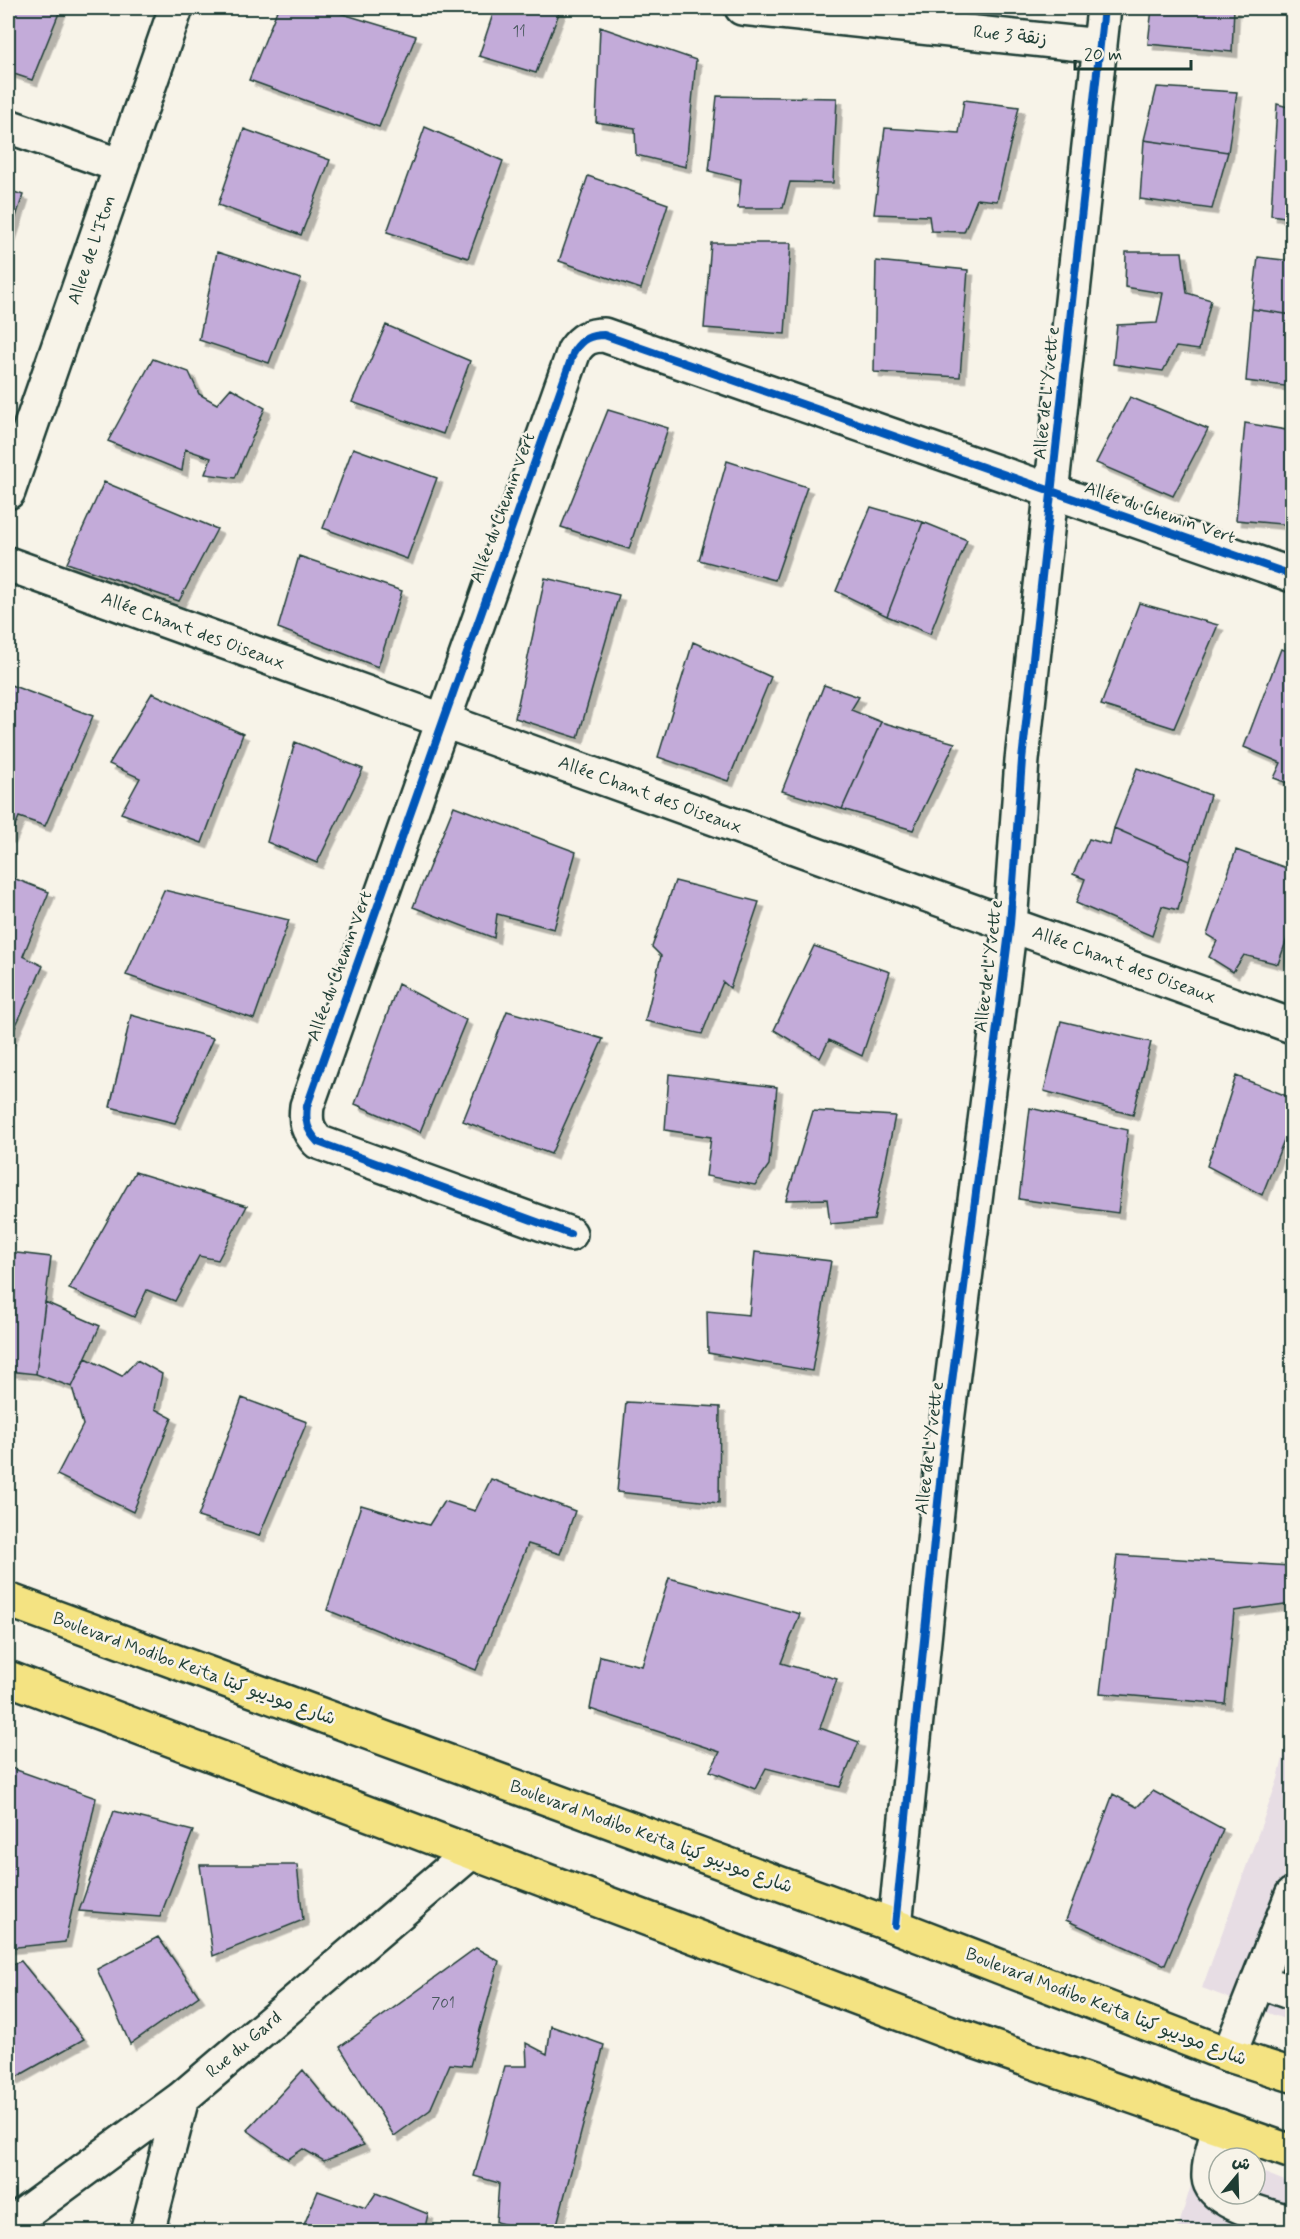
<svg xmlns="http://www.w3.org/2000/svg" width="1300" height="2239" font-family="Mynerve,'Playpen Sans Arabic',sans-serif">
  <defs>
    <filter id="shadow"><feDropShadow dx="5.5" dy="5.5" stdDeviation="0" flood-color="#0004"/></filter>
  </defs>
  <rect width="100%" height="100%" fill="#f7f3e8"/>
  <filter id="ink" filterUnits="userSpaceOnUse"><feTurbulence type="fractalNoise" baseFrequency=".0167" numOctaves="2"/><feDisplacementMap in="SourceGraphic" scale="12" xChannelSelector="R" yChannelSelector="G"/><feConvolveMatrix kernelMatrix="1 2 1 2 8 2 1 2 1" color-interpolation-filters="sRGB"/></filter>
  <g filter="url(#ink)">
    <path fill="#e7dde4" d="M1292,1721V2022L1202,1988L1278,1779Z
      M1202,2148L1219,2194H1255V2169L1292,2184V2231L1177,2232Z"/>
    <path fill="#c3abd9" stroke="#1f3d34" stroke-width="1.5" filter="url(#shadow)" d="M8,8H61L32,80L8,72Z
      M278,8H323L416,36L379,127L249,80Z
      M495,8H561L536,73L479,56Z
      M1152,8H1234L1232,52L1148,44Z
      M1288,8H1292V48L1288,47Z
      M600,27L696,60L686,167L636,155L635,128L596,122Z
      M1157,87L1237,92L1228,152L1144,140Z
      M717,96L837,98L833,183L790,182L783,208H738L741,179L709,171Z
      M964,100L1019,107L997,201L977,199L964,232L931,231L929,216L874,214L885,128L959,133Z
      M1277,104L1292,108V218L1271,215Z
      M425,127L503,161L468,258L387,232Z
      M244,129L330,160L301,235L218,205Z
      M1144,140L1228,152L1212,209L1140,199Z
      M588,176L668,204L641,289L559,261Z
      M8,190L23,195L8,242Z
      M711,243H791L785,334L704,328Z
      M217,252L301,279L269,363L199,340Z
      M1126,252H1182L1187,293L1211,300L1199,350L1176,347L1163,371L1113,364L1117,325L1157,323L1163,293L1125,287Z
      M1258,257L1292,261V315L1252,309Z
      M876,261L968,270L960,377L874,372Z
      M1252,309L1292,315V387L1246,381Z
      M386,325L470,361L443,434L352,402Z
      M153,359L189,372L199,394L217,404L231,388L265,408L235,478L205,474L211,458L185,449L182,471L108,441Z
      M1130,397L1208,429L1173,496L1096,463Z
      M608,410L668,428L629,549L561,527Z
      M1245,423L1292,431V525L1236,520Z
      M353,448L437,478L407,559L323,528Z
      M727,461L807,487L775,580L699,560Z
      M104,482L217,529L179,601L67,563Z
      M871,507L923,522L887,616L836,591Z
      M923,522L967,540L930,634L887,616Z
      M299,556L402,591L378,667L278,628Z
      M545,578L619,595L578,738L515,718Z
      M1139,603L1218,625L1174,728L1101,705Z
      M693,642L771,677L728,781L658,757Z
      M1281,649L1292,652V785L1274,778L1281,763L1244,747Z
      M8,684L93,716L45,826L19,817L10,838L8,837Z
      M824,685L859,697L851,710L881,722L842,809L782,791Z
      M152,693L243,734L202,843L121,813L140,778L109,764Z
      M881,722L955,743L913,830L842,809Z
      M295,742L363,769L317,863L267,842Z
      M1137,768L1210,795L1190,861L1114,828Z
      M454,806L576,852L554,929L497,914L494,938L413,907Z
      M1114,828L1190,861L1178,910L1162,906L1152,936L1076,903L1085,879L1073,874L1089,839L1110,845Z
      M1236,850L1292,870V925L1278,964L1244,955L1233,972L1209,957L1217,941L1207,935Z
      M8,876L49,892L23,956L43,966L8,1043Z
      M675,881L759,902L730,988L723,982L702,1034L645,1021L661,956L652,947Z
      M164,890L289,920L254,1019L126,975Z
      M814,946L890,972L862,1056L829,1040L820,1058L774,1030Z
      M398,984L466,1020L420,1132L355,1104Z
      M507,1011L603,1039L551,1154L463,1121Z
      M131,1015L213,1038L175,1123L110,1107Z
      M1061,1021L1151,1042L1133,1115L1044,1091Z
      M669,1074L777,1087L769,1165L755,1185L706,1176L711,1137L665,1130Z
      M1236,1076L1292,1098V1120L1262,1195L1207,1166Z
      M1030,1108L1128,1130L1118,1213L1019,1199Z
      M813,1111L895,1116L874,1220L830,1224L827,1199L786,1200Z
      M135,1172L247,1206L218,1260L199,1256L175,1301L147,1290L134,1317L69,1289Z
      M8,1252L51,1257L36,1374L8,1371Z
      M755,1252L831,1261L812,1371L708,1353L707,1311L749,1315Z
      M45,1302L100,1326L72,1387L36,1374Z
      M86,1358L122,1376L137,1360L162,1374L155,1409L172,1418L133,1512L57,1475L83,1425L72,1387Z
      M242,1398L307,1422L259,1536L198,1517Z
      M626,1402L720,1407L719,1503L617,1492Z
      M491,1479L575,1511L560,1554L528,1544L476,1670L327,1610L361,1505L429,1525L444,1501L475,1511Z
      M1117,1555L1290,1566L1292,1578V1603L1234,1611L1225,1704L1100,1693Z
      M669,1578L800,1614L781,1663L837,1679L820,1728L859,1742L840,1787L766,1768L755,1789L710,1771L720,1752L590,1709L600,1656L642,1666Z
      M8,1767L96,1798L65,1942L8,1948Z
      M1153,1791L1223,1829L1165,1965L1066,1920L1113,1794L1137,1807Z
      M114,1811L193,1831L160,1917L79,1911Z
      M200,1865H297L303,1920L213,1956Z
      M158,1937L199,1996L130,2044L97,1969Z
      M476,1948L499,1961L470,2066L450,2064L430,2110L394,2136L340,2047Z
      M21,1961L84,2039L13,2079L8,2075V1966Z
      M551,2026L604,2045L555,2232H533L496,2222L499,2183L474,2176L505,2066H527L526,2043L547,2054Z
      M303,2070L364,2145L324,2161L303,2149L288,2159L247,2130Z
      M318,2191L366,2208L376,2193L428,2214L424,2232H301Z"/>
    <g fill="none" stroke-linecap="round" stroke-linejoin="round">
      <g stroke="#1f3d34" stroke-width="38">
        <path id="minor" d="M742,8L1100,46
          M8,126L121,166
          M8,492L176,8
          M8,564L1292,1026
          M570,1234L318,1142C307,1130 305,1122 307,1106L574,351C582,339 590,335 604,335L1292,575
          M895,1926L943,1453L1010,924L1022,760L1104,8
          M1259,1981L1292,1993
          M1229,2055L1292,1895
          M1219,2126C1216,2142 1208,2161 1209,2178C1211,2204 1271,2216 1292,2223
          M8,2226L182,2098L471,1852
          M147,2232L182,2098"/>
      </g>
      <g stroke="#1f3d34" stroke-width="38">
        <path id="major" d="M8,1600L895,1926L1229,2055L1292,2075
          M8,1678L954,2034L1292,2152"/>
      </g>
      <use href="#minor" stroke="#f7f3e8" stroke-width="33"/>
      <use href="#major" stroke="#f4e382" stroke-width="33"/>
      <g stroke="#f7f3e8" stroke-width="11">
        <path id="cycleway" d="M570,1234L318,1142C307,1130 305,1122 307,1106L574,351C582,339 590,335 604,335L1292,575
          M895,1926L943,1453L1010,924L1022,760L1104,8"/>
      </g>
      <use href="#cycleway" stroke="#0057b8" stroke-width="8"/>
    </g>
  </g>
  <g text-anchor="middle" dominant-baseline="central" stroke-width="5" stroke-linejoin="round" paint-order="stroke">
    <g font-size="15" fill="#48585d">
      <text x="519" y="32">11</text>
      <text x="443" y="2004">701</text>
    </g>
    <g font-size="18" fill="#1f3d34" stroke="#f7f3e8">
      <text transform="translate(1010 36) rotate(6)">Rue 3 زنقة</text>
      <text transform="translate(92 250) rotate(-71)">Allee de L'Iton</text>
      <text transform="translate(1047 393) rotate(-84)">Allee de L'Yvette</text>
      <text transform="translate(503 508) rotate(-70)">Allée du Chemin Vert</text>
      <text transform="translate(1160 513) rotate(19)">Allée du Chemin Vert</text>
      <text transform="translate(193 631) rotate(20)">Allée Chant des Oiseaux</text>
      <text transform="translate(650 795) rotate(20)">Allée Chant des Oiseaux</text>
      <text transform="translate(1124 965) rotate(20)">Allée Chant des Oiseaux</text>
      <text transform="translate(340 966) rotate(-70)">Allée du Chemin Vert</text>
      <text transform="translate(989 966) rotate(-83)">Allee de L'Yvette</text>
      <text transform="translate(930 1448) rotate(-83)">Allee de L'Yvette</text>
      <text transform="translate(194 1669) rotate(20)">Boulevard Modibo Keita شارع موديبو كيتا</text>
      <text transform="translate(651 1837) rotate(20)">Boulevard Modibo Keita شارع موديبو كيتا</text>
      <text transform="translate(1106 2007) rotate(21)">Boulevard Modibo Keita شارع موديبو كيتا</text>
      <text transform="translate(244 2045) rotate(-40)">Rue du Gard</text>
    </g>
  </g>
  <rect width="1300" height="2239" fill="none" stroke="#f7f3e8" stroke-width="30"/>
  <rect x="15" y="15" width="1270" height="2209" fill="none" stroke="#1f3d34" stroke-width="2" filter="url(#ink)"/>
  <g transform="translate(1237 2176) rotate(19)"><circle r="28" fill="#f7f3e8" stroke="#a1aaa0" stroke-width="1.5"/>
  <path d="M0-4.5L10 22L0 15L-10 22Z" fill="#1f3d34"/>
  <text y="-9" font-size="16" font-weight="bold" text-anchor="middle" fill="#1f3d34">ش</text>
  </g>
  <path d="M1075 60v9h116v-9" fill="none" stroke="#1f3d34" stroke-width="3"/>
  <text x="1084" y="60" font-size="18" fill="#1f3d34" stroke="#f7f3e8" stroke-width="4.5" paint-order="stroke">20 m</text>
</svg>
